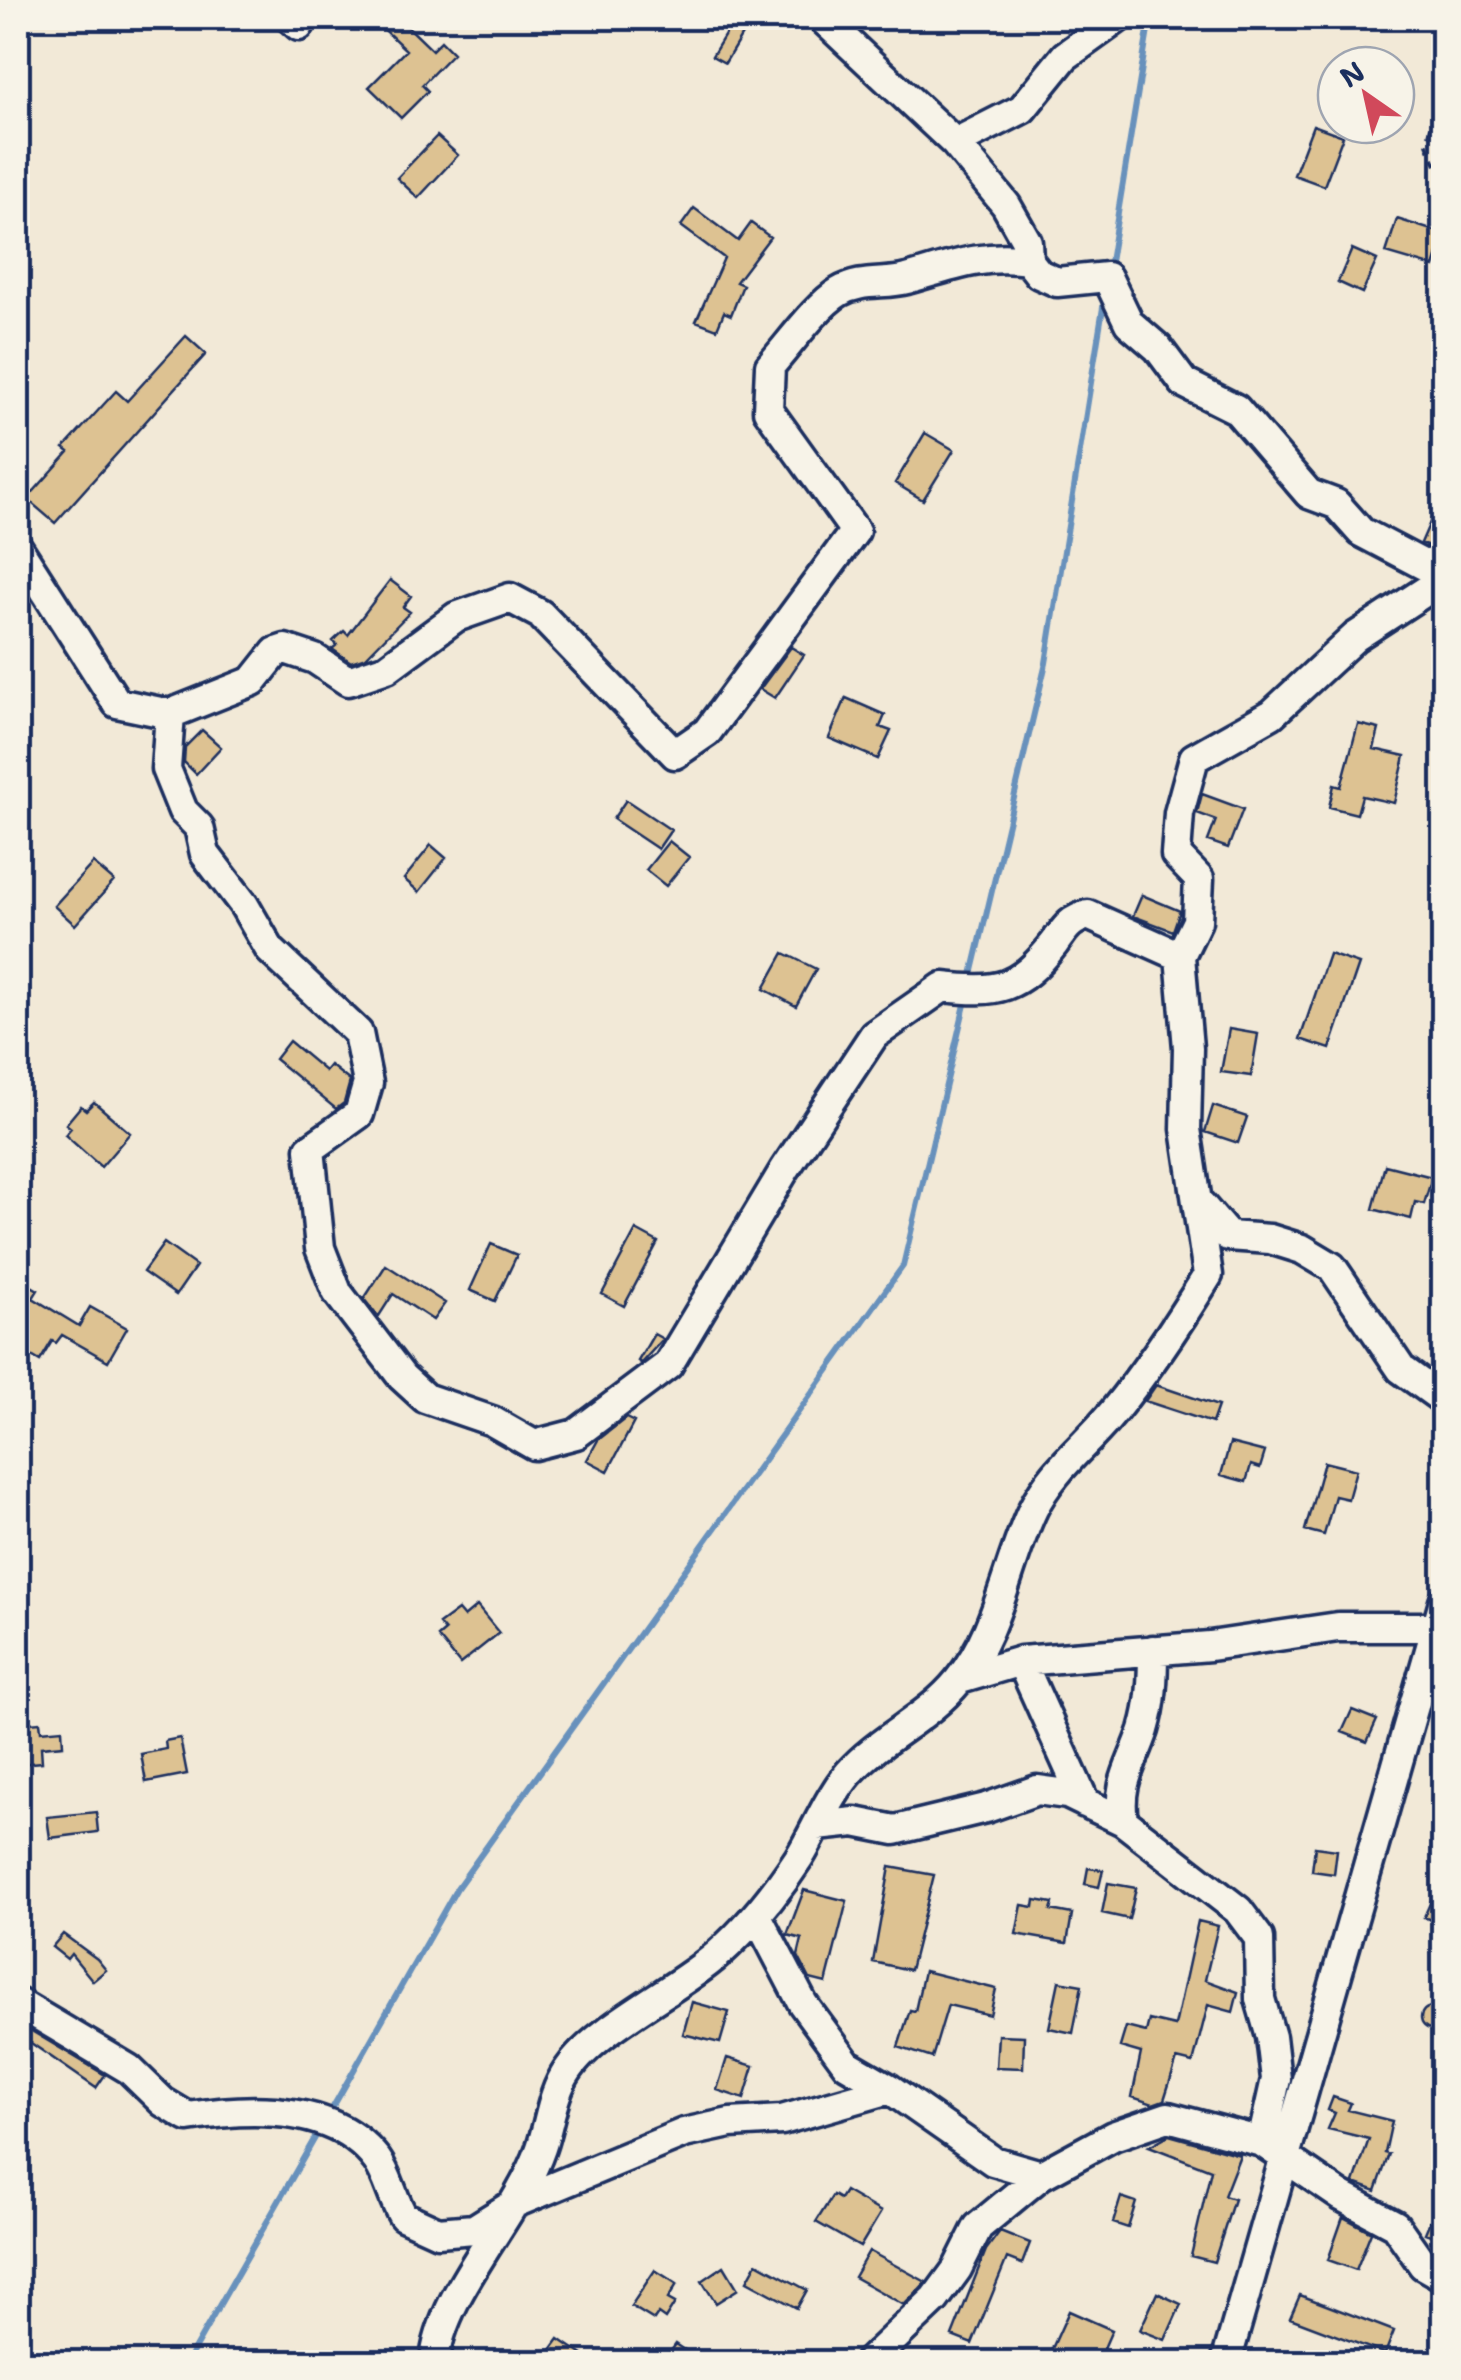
<svg xmlns="http://www.w3.org/2000/svg" width="1461" height="2380" font-family="'Shantell Sans',sans-serif">
  <rect width="100%" height="100%" fill="#f2e9d7"/>
  <filter id="ink" filterUnits="userSpaceOnUse"><feTurbulence type="fractalNoise" baseFrequency=".01" numOctaves="2"/><feDisplacementMap in="SourceGraphic" scale="20" xChannelSelector="R" yChannelSelector="G"/><feConvolveMatrix kernelMatrix="1 2 1 2 8 2 1 2 1" color-interpolation-filters="sRGB"/></filter>
  <g filter="url(#ink)">
    <g fill="none" stroke-linecap="round" stroke-linejoin="round">
      <path stroke="#6891bc" stroke-width="6" d="M1109,268L1150,18
        M971,979L1046,663L1105,295
        M329,2114L457,1888L903,1266L967,996
        M187,2362L320,2129"/>
    </g>
    <path fill="#ddc292" stroke="#1b2f5e" stroke-width="2.5" d="M372,18H399L432,50L441,41L453,53L422,85L428,91L401,118L369,87L406,50Z
      M735,18H752L725,63L712,56Z
      M1313,125L1343,136L1324,186L1294,175Z
      M437,136L458,155L418,198L397,178Z
      M694,208L738,241L751,223L770,237L736,282L743,285L731,315L724,312L717,329L696,321L724,258L681,226Z
      M1397,219L1444,234L1434,267L1386,253Z
      M1352,249L1377,260L1362,293L1338,282Z
      M186,336L206,354L55,523L27,499L69,452L64,448L116,391L127,401Z
      M925,433L954,450L923,500L895,483Z
      M1444,490V543L1429,546L1421,543Z
      M390,580L411,596L403,607L410,612L366,657L351,662L332,649L337,645L333,641L344,631L348,635Z
      M791,647L804,655L775,698L760,689Z
      M846,698L885,715L880,727L891,731L878,759L829,738Z
      M1358,724L1379,729L1374,749L1405,756L1394,803L1362,796L1357,814L1329,807L1334,785L1341,787Z
      M202,730L221,747L196,774L184,762L185,747Z
      M1202,794L1243,809L1228,848L1208,841L1216,820L1197,813Z
      M626,800L671,830L658,849L613,819Z
      M669,841L689,857L666,886L646,870Z
      M431,845L446,858L419,892L404,879Z
      M93,863L114,881L75,925L54,906Z
      M1142,895L1180,911L1173,931L1133,916Z
      M784,953L816,969L796,1006L764,989Z
      M1329,954L1359,964L1330,1049L1300,1039Z
      M1229,1029L1258,1034L1251,1076L1221,1072Z
      M289,1041L325,1071L330,1065L350,1081L344,1103L336,1109L275,1059Z
      M94,1102L130,1133L101,1167L65,1135L71,1128L66,1124L81,1106L86,1110Z
      M1213,1106L1247,1117L1238,1143L1205,1132Z
      M1385,1165L1432,1177L1424,1204L1415,1202L1411,1219L1373,1209Z
      M636,1230L658,1242L624,1306L602,1294Z
      M164,1243L196,1266L176,1295L143,1272Z
      M491,1244L517,1255L495,1301L470,1290Z
      M386,1265L445,1303L433,1320L393,1294L379,1316L375,1313L364,1299Z
      M18,1278L38,1290L33,1298L79,1326L90,1307L127,1328L108,1361L62,1335L56,1343L52,1341L40,1361L18,1348Z
      M654,1334L663,1339L641,1363L638,1361Z
      M1156,1385L1218,1406L1212,1423L1145,1401Z
      M626,1418L634,1422L608,1471L587,1460L598,1440Z
      M1230,1443L1265,1452L1260,1468L1251,1465L1246,1482L1221,1475Z
      M1324,1462L1356,1470L1348,1499L1335,1496L1324,1535L1305,1530Z
      M477,1606L499,1633L460,1664L438,1637L445,1631L439,1624L458,1610L464,1617Z
      M1352,1710L1377,1720L1367,1742L1342,1732Z
      M40,1722L41,1731L62,1729L63,1745L41,1747L42,1762L18,1764V1724Z
      M180,1738L187,1774L146,1782L141,1754L166,1749L165,1741Z
      M96,1812L98,1832L50,1838L47,1817Z
      M1315,1847L1337,1850L1334,1874L1312,1871Z
      M890,1867L934,1875L910,1970L873,1962Z
      M1088,1868L1103,1870L1099,1887L1085,1884Z
      M1444,1871V1926L1424,1917Z
      M1108,1883L1136,1888L1129,1919L1102,1913Z
      M804,1890L847,1901L826,1983L810,1979L798,1956L802,1939L787,1935Z
      M1035,1900L1053,1903L1051,1910L1072,1914L1067,1943L1016,1934L1022,1905L1034,1907Z
      M1198,1921L1218,1926L1205,1980L1238,1992L1233,2012L1208,2005L1193,2063L1177,2059L1164,2100L1153,2104L1132,2097L1141,2053L1120,2047L1126,2027L1146,2032L1149,2020L1175,2026Z
      M63,1934L97,1959L106,1970L93,1981L71,1954L67,1959L52,1947Z
      M924,1971L996,1989L990,2015L948,2005L932,2058L898,2047L910,2010L915,2011Z
      M1059,1981L1082,1985L1073,2033L1049,2028Z
      M692,2002L729,2012L720,2043L683,2034Z
      M1421 2018a11 11 0 1 1 22 0a11 11 0 1 1-22 0Z
      M18,2023L105,2075L96,2088L18,2034Z
      M998,2035L1024,2036L1023,2068L996,2067Z
      M727,2058L754,2066L744,2099L717,2090Z
      M1333,2097L1351,2103L1348,2110L1392,2121L1385,2153L1389,2154L1376,2191L1354,2183L1369,2139L1328,2129L1335,2113L1328,2110Z
      M1169,2135L1240,2155L1224,2196L1234,2199L1214,2262L1191,2256L1211,2170L1149,2146Z
      M1443,2190H1444V2240L1425,2233Z
      M845,2191L881,2212L860,2247L816,2222L833,2195L840,2199Z
      M1121,2197L1136,2202L1128,2228L1113,2223Z
      M1343,2217L1371,2232L1356,2270L1328,2260Z
      M1000,2231L1030,2243L1022,2264L1007,2258L972,2344L952,2336L986,2250Z
      M869,2251L926,2282L904,2305L854,2277Z
      M757,2263L807,2290L797,2308L747,2281Z
      M724,2266L738,2289L716,2303L702,2281Z
      M655,2270L677,2284L668,2299L675,2303L665,2319L658,2314L654,2320L631,2306Z
      M1157,2293L1181,2304L1165,2340L1140,2330Z
      M1300,2295L1394,2331L1385,2354L1290,2318Z
      M1069,2311L1112,2330L1098,2362H1046Z
      M559,2339L593,2362H542Z
      M676,2344L703,2362H663Z"/>
    <g fill="none" stroke-linecap="round" stroke-linejoin="round">
      <g stroke="#1b2f5e" stroke-width="35">
        <path id="minor" d="M290,18L299,26
          M822,18L955,143L1006,205L1027,242L1028,260L1039,274L1057,282L1107,277L1129,323L1158,348L1184,383L1236,409L1309,494L1336,504L1361,532L1424,565L1444,560
          M955,143L1022,109L1065,56L1118,18
          M18,548L117,703L170,714L166,769L183,811L199,827L205,854L244,905L270,950L358,1033L368,1083L359,1114L310,1149L320,1248L337,1292L402,1377L425,1398L492,1421L534,1445L576,1434L668,1365L785,1169L874,1035L943,987C998,993 1018,990 1054,944C1066,928 1068,921 1088,915L1180,956
          M170,714L253,681L276,652L285,649L315,659L348,681L387,668L456,617L510,598L540,614L675,754L707,732L855,531L768,410L770,366C788,346 817,305 839,292C861,279 884,285 907,279C949,267 983,253 1028,260
          M1201,1205L1228,1236L1270,1239L1302,1249L1332,1267L1401,1369L1444,1400
          M1153,1650C1153,1678 1152,1703 1144,1730C1132,1766 1117,1782 1123,1821L1238,1910L1259,1938L1260,1999L1271,2037L1276,2079L1262,2142
          M1021,1661L1085,1803
          M960,1679L1021,1661L1210,1646L1338,1627H1435
          M817,1826L855,1822L895,1830L986,1808L1037,1790L1067,1794L1123,1821
          M757,1916L803,2004L847,2064L890,2089L993,2161L1041,2175L1113,2136L1168,2117L1262,2142L1341,2196L1395,2225L1423,2265L1444,2277
          M18,2003L129,2069L163,2102L188,2117C249,2107 334,2103 377,2160C388,2175 393,2200 403,2216L438,2232L474,2229L517,2202L684,2133L730,2123L782,2120L890,2089
          M435,2362C439,2295 518,2216 541,2148C550,2122 552,2093 568,2070C596,2028 676,1991 717,1955C749,1927 776,1893 799,1858C816,1830 828,1798 849,1773C881,1737 927,1719 958,1681C999,1631 1006,1566 1033,1509C1053,1468 1087,1445 1114,1411C1149,1368 1179,1322 1208,1275L1186,1129L1188,1048L1180,956L1197,921L1199,879L1176,855L1179,813L1194,758L1272,714L1355,637L1444,579
          M869,2362L935,2299L957,2269L978,2227L1041,2175
          M1226,2362L1444,1601"/>
      </g>
      <path stroke="#1b2f5e" stroke-width="4" stroke-dasharray="8 8" stroke-linecap="butt" d="M1442,180L1427,144L1444,70"/>
      <use href="#minor" stroke="#f7f3e8" stroke-width="28"/>
    </g>
  </g>
  <rect width="1461" height="2380" fill="none" stroke="#f7f3e8" stroke-width="60"/>
  <rect x="30" y="30" width="1401" height="2320" fill="none" stroke="#1b2f5e" stroke-width="4" filter="url(#ink)"/>
  <g transform="translate(1366 95) rotate(326)"><circle r="48" fill="#f7f3e8" stroke="#9fa5b1" stroke-width="2.5"/>
  <path d="M0-8L18 38L0 25L-18 38Z" fill="#d1495b"/>
  <text y="-15" font-size="28" font-weight="bold" text-anchor="middle" fill="#1b2f5e">N</text>
  </g>
</svg>
